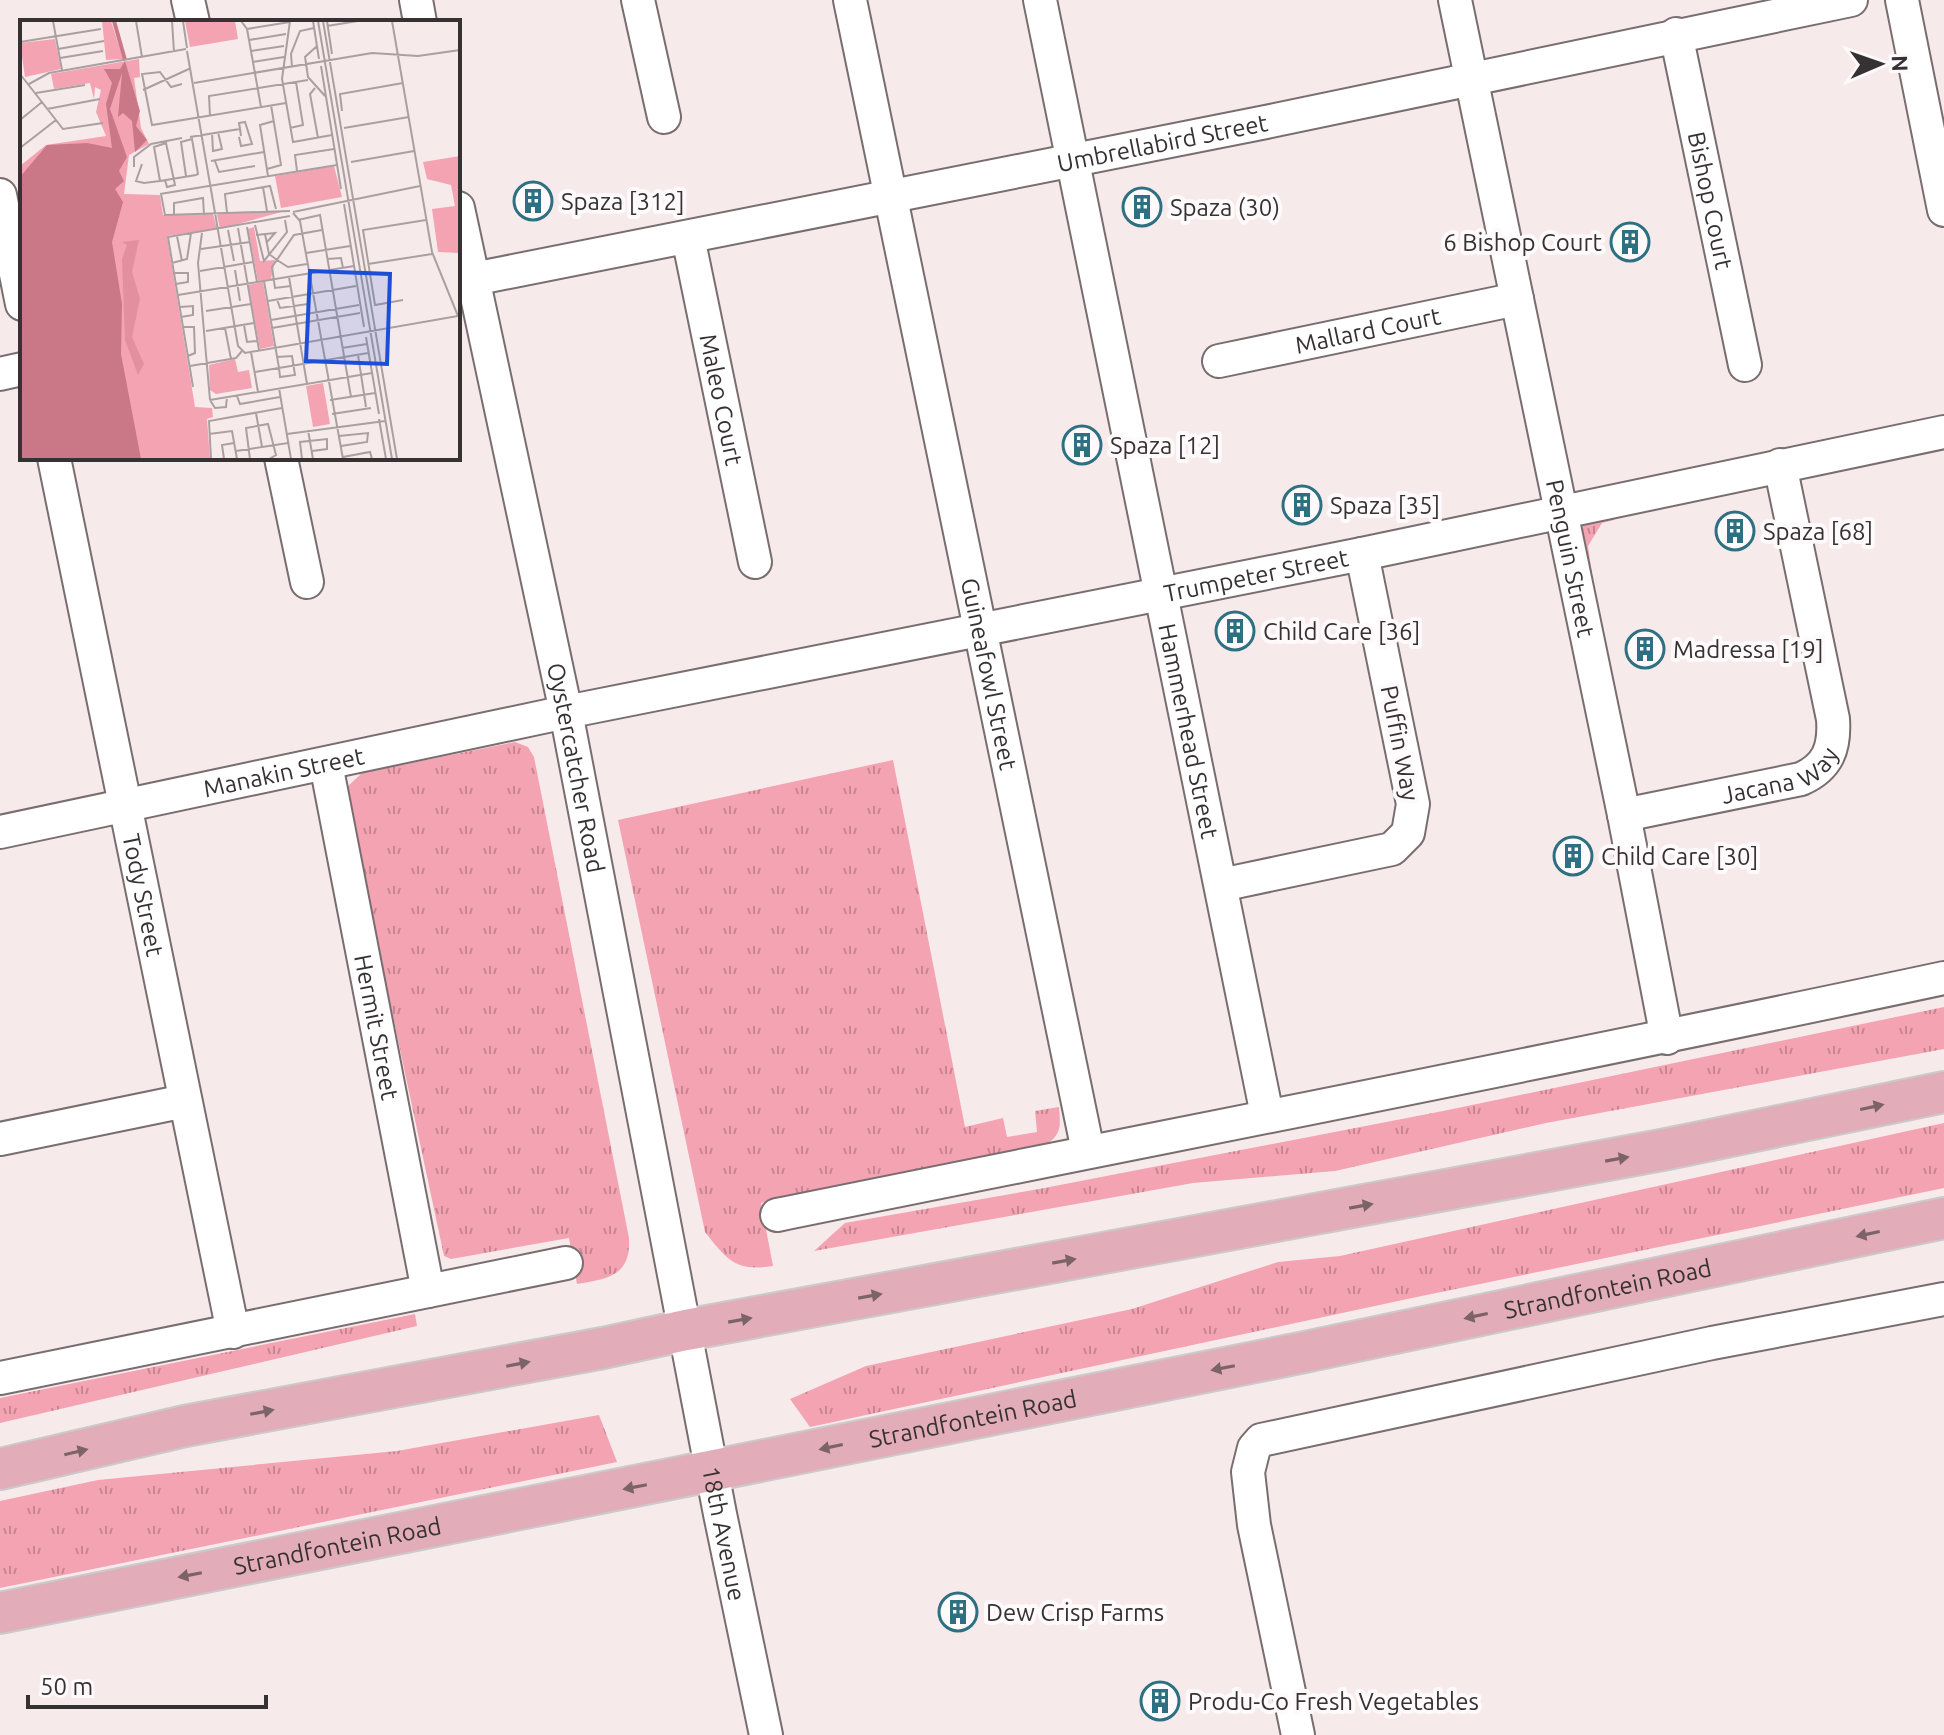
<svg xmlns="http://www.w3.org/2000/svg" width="1944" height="1735" font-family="Ubuntu,sans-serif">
  <defs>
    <pattern id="grass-tufts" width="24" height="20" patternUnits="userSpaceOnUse" patternTransform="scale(2)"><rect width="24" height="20" fill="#f4a3b2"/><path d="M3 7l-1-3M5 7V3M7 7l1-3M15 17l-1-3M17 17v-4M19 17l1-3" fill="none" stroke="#c68591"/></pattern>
  </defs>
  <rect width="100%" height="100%" fill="#f7eaeb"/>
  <path fill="url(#grass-tufts)" d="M1613,511L1614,520L1602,523L1588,546L1592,574L1584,576L1578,536L1586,521Z
    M515,742L528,747L534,757L629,1238C631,1276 608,1279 577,1284L569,1238L451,1259L444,1256L346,796L347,787L362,773Z
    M893,760L965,1127L1003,1118L1007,1137L1037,1132L1035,1111L1059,1107C1061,1130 1061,1136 1040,1148L761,1203L773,1266C736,1272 727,1260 705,1232L618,820Z
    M1944,1007V1049L1546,1123L1335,1171L1193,1183L814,1251L845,1223L1039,1189L1443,1111Z
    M1944,1123V1188L1412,1298L810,1427L790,1399L866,1366L1132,1309L1278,1262L1340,1256Z
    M415,1314L417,1326L0,1423V1398Z
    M599,1415L617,1462L0,1588V1501L98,1480L397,1451Z"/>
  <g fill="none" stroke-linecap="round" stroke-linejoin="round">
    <g stroke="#786d6f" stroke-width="36">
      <g id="minor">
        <path d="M188,0L193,22"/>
        <path d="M416,0L420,22"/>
        <path d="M638,0L664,117"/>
        <path id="s1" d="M850,0L1088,1151"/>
        <path id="s2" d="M1040,0L1267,1115"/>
        <path id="s3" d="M1455,0L1624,815L1667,1038"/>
        <path d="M1902,0L1944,210"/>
        <path id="s4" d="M1676,34L1745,365"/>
        <path d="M0,195L22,304"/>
        <path id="s5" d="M458,208L566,712L720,1514L766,1735"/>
        <path id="s6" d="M688,237L755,562"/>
        <path id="s7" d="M458,282L1266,122L1851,0"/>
        <path id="s8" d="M1219,361L1517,299"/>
        <path d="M0,374L22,369"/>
        <path id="s9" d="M54,458L233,1332"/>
        <path d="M281,458L307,582"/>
        <path id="s10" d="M326,764L428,1291"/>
        <path id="s11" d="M1624,815L1801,779C1828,767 1835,748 1833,719L1780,465"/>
        <path id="s12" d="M0,832L566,712L1362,554L1944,432"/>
        <path d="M1221,885L1392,849L1408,833L1413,804L1362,554"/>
        <path d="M0,1139L185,1101"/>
        <path d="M777,1215C1166,1136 1556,1061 1944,978"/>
        <path d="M0,1378L566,1263"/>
        <path d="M1298,1735L1254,1525L1248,1472L1254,1448L1261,1440L1712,1343L1944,1299"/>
      </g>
    </g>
    <g stroke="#cbc9ca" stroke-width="44">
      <g id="major">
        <path d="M0,1469L185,1426L603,1348L686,1330L1667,1149L1944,1092"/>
        <path id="s13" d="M0,1613L1300,1353L1944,1218"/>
      </g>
    </g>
    <use href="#minor" stroke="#fff" stroke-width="32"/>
    <use href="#major" stroke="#e2adb8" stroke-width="40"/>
  </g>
  <defs><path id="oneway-solid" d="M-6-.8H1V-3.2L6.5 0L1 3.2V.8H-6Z" transform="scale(2)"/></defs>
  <g fill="#7b6368">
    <use href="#oneway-solid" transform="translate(1872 1107) rotate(-12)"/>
    <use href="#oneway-solid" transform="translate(1617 1159) rotate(-10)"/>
    <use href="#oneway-solid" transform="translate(1361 1206) rotate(-10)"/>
    <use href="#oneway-solid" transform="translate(1868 1234) rotate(168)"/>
    <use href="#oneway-solid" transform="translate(1064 1261) rotate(-10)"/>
    <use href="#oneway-solid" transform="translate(870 1296) rotate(-10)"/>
    <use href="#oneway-solid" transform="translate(1476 1316) rotate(168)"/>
    <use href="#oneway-solid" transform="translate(740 1320) rotate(-10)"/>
    <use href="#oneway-solid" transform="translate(518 1364) rotate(-11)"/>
    <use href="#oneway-solid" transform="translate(1223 1368) rotate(169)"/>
    <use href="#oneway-solid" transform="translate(262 1412) rotate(-11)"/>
    <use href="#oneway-solid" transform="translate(831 1447) rotate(168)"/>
    <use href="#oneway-solid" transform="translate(76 1452) rotate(-13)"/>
    <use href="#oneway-solid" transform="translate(635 1487) rotate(169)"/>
    <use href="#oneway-solid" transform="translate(190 1575) rotate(169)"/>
  </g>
  <defs>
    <g id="building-ring" transform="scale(2)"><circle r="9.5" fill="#fef9fa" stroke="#2d7081" stroke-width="1.5"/><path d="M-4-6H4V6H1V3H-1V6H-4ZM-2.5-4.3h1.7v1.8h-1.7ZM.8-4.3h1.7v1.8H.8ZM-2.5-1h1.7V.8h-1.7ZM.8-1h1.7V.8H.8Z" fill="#2d7081"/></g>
  </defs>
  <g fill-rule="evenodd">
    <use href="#building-ring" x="533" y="201"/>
    <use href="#building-ring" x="1142" y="207"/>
    <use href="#building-ring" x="1630" y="242"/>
    <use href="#building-ring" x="1082" y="445"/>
    <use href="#building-ring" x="1302" y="505"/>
    <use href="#building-ring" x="1735" y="531"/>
    <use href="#building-ring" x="1235" y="631"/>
    <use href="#building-ring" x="1645" y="649"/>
    <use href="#building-ring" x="1573" y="856"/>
    <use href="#building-ring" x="958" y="1612"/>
    <use href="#building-ring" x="1160" y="1701"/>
  </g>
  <g text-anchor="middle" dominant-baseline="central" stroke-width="8" stroke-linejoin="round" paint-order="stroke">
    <g font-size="24" fill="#363132" stroke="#fef9fa">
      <text stroke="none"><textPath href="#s7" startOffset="718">Umbrellabird Street</textPath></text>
      <text stroke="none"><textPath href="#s4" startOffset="170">Bishop Court</textPath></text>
      <text stroke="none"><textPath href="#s8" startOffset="152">Mallard Court</textPath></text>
      <text stroke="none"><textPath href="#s6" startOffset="166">Maleo Court</textPath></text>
      <text stroke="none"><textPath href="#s3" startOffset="570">Penguin Street</textPath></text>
      <text stroke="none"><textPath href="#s12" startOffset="1282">Trumpeter Street</textPath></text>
      <text stroke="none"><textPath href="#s1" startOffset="688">Guineafowl Street</textPath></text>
      <text stroke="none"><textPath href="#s2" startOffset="746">Hammerhead Street</textPath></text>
      <text transform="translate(1400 743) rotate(79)">Puffin Way</text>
      <text stroke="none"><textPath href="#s5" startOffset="572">Oystercatcher Road</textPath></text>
      <text stroke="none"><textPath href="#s11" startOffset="162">Jacana Way</textPath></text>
      <text stroke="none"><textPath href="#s12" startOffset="290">Manakin Street</textPath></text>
      <text stroke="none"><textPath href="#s9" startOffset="446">Tody Street</textPath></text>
      <text stroke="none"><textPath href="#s10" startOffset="268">Hermit Street</textPath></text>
      <text stroke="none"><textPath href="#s13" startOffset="1640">Strandfontein Road</textPath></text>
      <text stroke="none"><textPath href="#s13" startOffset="992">Strandfontein Road</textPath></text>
      <text stroke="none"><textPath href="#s5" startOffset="1352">18th Avenue</textPath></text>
      <text stroke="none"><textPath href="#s13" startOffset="344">Strandfontein Road</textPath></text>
    </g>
    <g font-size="24" fill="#363132" stroke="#fef9fa" text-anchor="start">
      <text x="561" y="201">Spaza [312]</text>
      <text x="1170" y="207">Spaza (30)</text>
      <text x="1602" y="242" text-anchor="end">6 Bishop Court</text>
      <text x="1110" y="445">Spaza [12]</text>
      <text x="1330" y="505">Spaza [35]</text>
      <text x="1763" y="531">Spaza [68]</text>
      <text x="1263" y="631">Child Care [36]</text>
      <text x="1673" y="649">Madressa [19]</text>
      <text x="1601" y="856">Child Care [30]</text>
      <text x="986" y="1612">Dew Crisp Farms</text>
      <text x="1188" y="1701">Produ-Co Fresh Vegetables</text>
    </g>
  </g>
  <g transform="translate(20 20)">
    <rect width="440" height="440" fill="#f7eaeb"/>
    <path d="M82,1H91L103,39L86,40ZM165,1H215L218,19L170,27ZM35,19L41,49L5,57L0,23ZM119,39L120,57L114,58L121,108L129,124L109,135L104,174L140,175L143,195L193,194L197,209L147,216L175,387L192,388L193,397L187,399L190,439H0V146L26,125L86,116L76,92L81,70L75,67L74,79L70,63L34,69L31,54ZM440,136V233L418,232L412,189L435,186L431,165L407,159L403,142ZM314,146L322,177L261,188L255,156ZM265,191L200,209L197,195L202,193ZM234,207L240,241L255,240L251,259L238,261L228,209ZM243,262L254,326L240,329L228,265ZM215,339L218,352L229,350L232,368L196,374L190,370L189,345Z" fill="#f4a3b2"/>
    <path d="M119,220L112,252L120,279L112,317L124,344L118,355L105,320L102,239L107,225L102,222Z" fill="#e38f9f"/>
    <path d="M303,363L310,404L293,407L286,366Z" fill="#f4a3b2"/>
    <path d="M105,41L120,91L116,106L127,120L115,132L112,101L103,93L98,97L102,53L90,89L107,137L99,151L104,161L95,169L103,182L92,222L102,284L101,334L121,439H0V157L27,125L67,123L92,128L86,84L92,63L84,49H100Z" fill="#ca7888"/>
    <path fill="none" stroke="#ca7888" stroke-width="4" d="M94,1L105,40"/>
    <path fill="none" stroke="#aaa0a1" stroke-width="2" d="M33,1L42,50M116,1L122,37M152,1L154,32M163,1L167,28M221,1L227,9L241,87M270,1L262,59L273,122L312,115M293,1L299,39M298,1L372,439M303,1L377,439M307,1L312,34M307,6L338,1M227,9L270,2M229,20L266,14M0,22L81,9M297,26L285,37L288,57L305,76M38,29L84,21M167,31L218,326L225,333L438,296L412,232L372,1M231,31L264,26M40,38L83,31M233,42L264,37M301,46L321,169M272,47L271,34L280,11L294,8M0,54L43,109L83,103M174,63L352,33L398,36L440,30M9,64L29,53L166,29M162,64L151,67L140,52L122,54L132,105L266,83M295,68L290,74L298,118M123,70L171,48M16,73L65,65M27,89L80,79M322,91L320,74L383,63M190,96L189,76L288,60M0,100L22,82M270,108L283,105L276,62M324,108L389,97M192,113L193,131L202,129L198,112M170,117L220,109L221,116M219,117L221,126L232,124L225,102L219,103L220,109M0,128L36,100M191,141L244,132M195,141L199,152L235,146M331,142L394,131M122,144L116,161L124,163L140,161L176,155L178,154L172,119L161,122L166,156M114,147V137L131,124L162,118M247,149L261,145L251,85M277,151L275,135L314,129M248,156L240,105L254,101M140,161L134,127L146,123L155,165L147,167L145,160M243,167L247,191M140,174L317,145M141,174L145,195L270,191M324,184L344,307M273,192L400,166M207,193L205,174L250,166L256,189M273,193L280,201L323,439M154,194V183L183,178L184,195M278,200L300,195L331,377M235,205L244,241L267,212L265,200M227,207L237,262M218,208L239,330M208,210L214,241M182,213L178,243L190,380M245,214L249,234L257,240L268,247L287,244M236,215L255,213L247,222M157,216L162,241M181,229L230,222M286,233L330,226M307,239L321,238L323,248M152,243L167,239L171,213M348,244L412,234M215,250L220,281M180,251L233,242M154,253H168V262L156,264M269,257L287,364M244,261L259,348L260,357L275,355L272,336L257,337M271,266L255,268L252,247L274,215L302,210M158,275L334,246M257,279L260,288L288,284M383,280L355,285L343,210L406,200M248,281L336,266M160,287L173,286V295L161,297M186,291L231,284M251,300L339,285M224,305L227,322L237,321M163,307H174L175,333L168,336M205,308L211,339M252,308L340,293M186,311L234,303M346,317L359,394M322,328L347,324M231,332L238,372M338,335L346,387M170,346L216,338L222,331M235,352L348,333M173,367L148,217L270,196M259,368L271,439M217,376L220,384L260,377M190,380L352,353M190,380L195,388L206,387L207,377M310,380L355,373M236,393L242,427M312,394L351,388M359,399L366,439M288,410L293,439M189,414L212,411L217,439M267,414L365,401M319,416L348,413L347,422L321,426M216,431L268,423M323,437L350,432L352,439M191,439L189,401L262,388M204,439L202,425L214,423M230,439L226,408L248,404L256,435L249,439M282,439L280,422L307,419V429L292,431"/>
    <path fill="#1d4ed8" fill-opacity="0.15" stroke="#1d4ed8" stroke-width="4" d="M290,251L370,254L367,344L286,341Z"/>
    <rect width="440" height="440" fill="none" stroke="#363132" stroke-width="4"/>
  </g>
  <g transform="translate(1880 64) rotate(88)" stroke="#fef9fa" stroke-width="6" paint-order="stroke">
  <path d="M0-6L14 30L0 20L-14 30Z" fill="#363132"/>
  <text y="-12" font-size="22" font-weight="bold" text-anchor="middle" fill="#363132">N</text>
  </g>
  <path d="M28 1695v12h238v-12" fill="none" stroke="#363132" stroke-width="4"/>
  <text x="40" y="1695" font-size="24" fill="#363132" stroke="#fef9fa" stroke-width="6" paint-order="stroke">50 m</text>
</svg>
